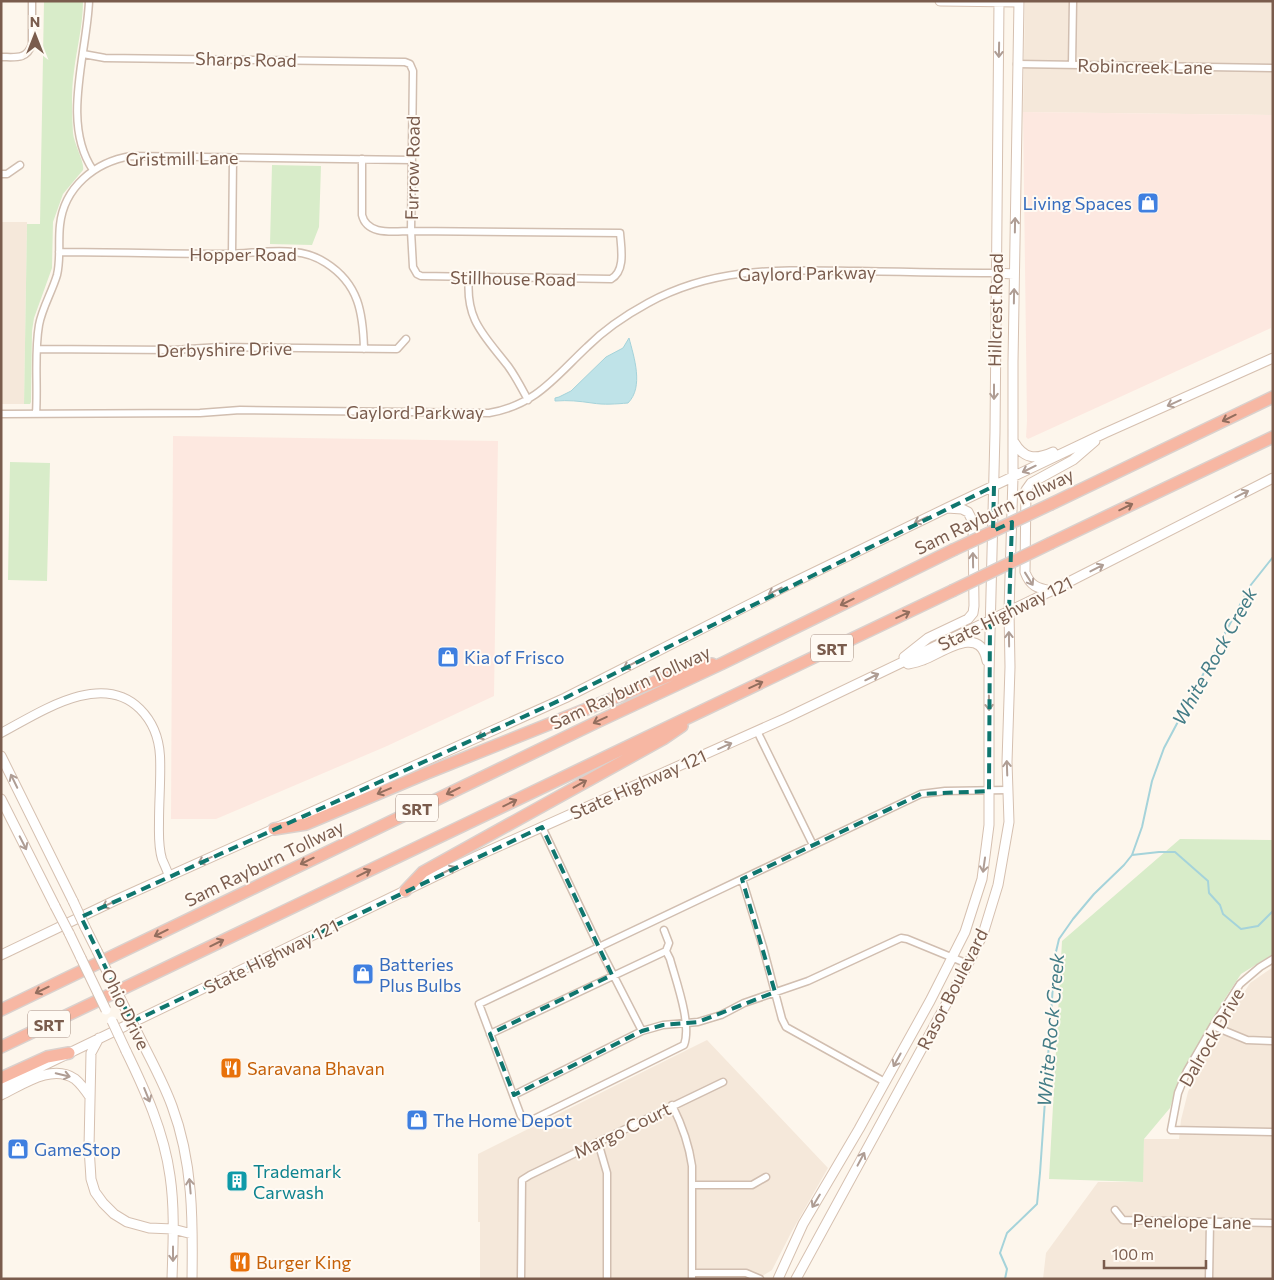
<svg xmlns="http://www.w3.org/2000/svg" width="1274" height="1280" font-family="Commissioner,sans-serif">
  <rect width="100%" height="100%" fill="#fdf6ec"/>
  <path fill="#f5e8da" d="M1025,1H1273V115L1023,112Z
    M1,222H27L24,404H1Z
    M1273,967V1279H1043L1046,1253L1098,1182H1142L1144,1139H1179L1181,1120L1188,1092L1201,1061L1250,983Z
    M707,1040L828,1168L792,1231L772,1270L764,1275L762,1279H480V1222H478V1154Z"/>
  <path fill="#fde8e0" d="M1023,112L1272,115L1271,328L1028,439L1026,437L1027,421Z
    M173,436L498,441L494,696L387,746L216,819H171Z"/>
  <path fill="#d8ecc9" d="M44,1H83C83,25 77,47 74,71C71,91 72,113 73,133C74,144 85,163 83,170L63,194L53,222L52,268L34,318L32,331L31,402L30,404H24L27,224H40Z
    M272,165L321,166L319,227L312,245L270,244Z
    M10,462L50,463L47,581L8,580Z
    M1180,839L1273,840V954L1241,974L1224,1000L1179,1078L1170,1108L1144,1139L1143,1182L1049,1179L1062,941Z"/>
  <path fill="#bfe3e8" stroke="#a5d3da" d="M629,338C634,357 644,387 628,403C616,404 604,405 592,403C578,401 569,400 555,401V398L559,397L571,391L606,357L623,348Z"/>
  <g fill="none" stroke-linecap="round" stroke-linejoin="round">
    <path stroke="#a5d3da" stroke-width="2" d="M1132,855L1159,852H1175L1208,881L1209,893L1220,905L1223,914L1241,929L1258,926L1273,911
      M1005,1279L1007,1269L1000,1253L1007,1233L1037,1204L1040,1173L1055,956L1059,939L1073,919L1094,894L1124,865L1132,855L1142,827L1152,781L1164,748L1250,586L1273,557"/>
    <g stroke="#d1beb0" stroke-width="9">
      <path id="minor" d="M89,1C87,54 61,123 93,170
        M83,54L105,58L405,62L410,64L413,71L411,231L413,267L417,274L421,276L611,279C626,271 621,247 620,233L411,231C394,231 367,236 362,215V159
        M1,57C15,57 27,60 32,44V1
        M1017,64L1273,68
        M1072,65L1073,1
        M1,174H7L20,165
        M59,252C114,252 170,254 226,254C248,254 272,249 294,252C305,253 317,257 326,263C359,284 363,313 364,349
        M232,254L233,158
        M469,277C465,320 484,335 508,366C516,377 522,389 528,400
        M37,349L174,350L219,347L397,349L406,339
        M1,414L200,413L240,410L489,413C536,405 555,377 587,347C605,329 626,315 648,303C716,266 781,270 855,271C902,272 948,273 995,273
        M36,414C38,385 34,354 39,325C42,308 52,292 57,275C61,258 58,242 60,225C64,187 95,162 131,156L412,160
        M757,731L813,845
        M542,827L599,947L921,794L945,791L1008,790
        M742,879L763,947L782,1019L786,1027L885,1082
        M1273,959L1260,967L1240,984L1213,1026L1187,1071L1178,1093L1171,1130L1273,1132
        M1213,1026L1247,1040L1273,1041
        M642,1031L663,1025L698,1022L721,1015L744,1003L808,981L901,938L907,939L968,964
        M490,1034L666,951
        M514,1095L642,1031L599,947L479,1004L521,1116L525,1120L530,1121L684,1045C692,1024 676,981 670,959L666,951L669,943L664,930
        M672,1105C682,1125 689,1144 692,1166V1279
        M598,1142L607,1173V1279
        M692,1185H752L766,1177
        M1115,1210L1123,1220L1273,1223
        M692,1273H746L760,1279
        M521,1279L522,1180L530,1175L723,1082
        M1209,1279L1210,1222"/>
    </g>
    <g stroke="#d1beb0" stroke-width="10">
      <path id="tertiary" d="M1,733C39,713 101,670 140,709C153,722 159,738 160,756C161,778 159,799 159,821C159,833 158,846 162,859C164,864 167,870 169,876"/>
    </g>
    <g stroke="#d6c0b0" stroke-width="11">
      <path id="secondary" d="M940,1L1019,2
        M995,273L1014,274
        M1014,442C1024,459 1035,460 1053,452
        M1051,591C1037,588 1030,586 1025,572L1026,490L1031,483L1073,460L1095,441
        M904,657L928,638L968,619L973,613L974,606L973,522L968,512L962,509L947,508
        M908,664C913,663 918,662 923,660C942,653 980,623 987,661
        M1,756L73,901
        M1,799L55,906
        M85,927L97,951
        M69,933L81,958
        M1,955L116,900L565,698L782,588L947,508L1105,433L1273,358
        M121,1000L128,1014
        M99,1038L91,1053L89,1147L91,1179L95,1192L103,1203L114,1214L127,1222L149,1228L173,1229L192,1234
        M143,1044C153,1064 164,1084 172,1106C193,1162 193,1220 192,1279
        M126,1051C145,1090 164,1132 170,1176C175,1210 173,1245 172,1279
        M1,1086L477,856L786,718L1051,591L1273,478
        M1,1095C22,1085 52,1063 75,1079C81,1084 86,1091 90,1097
        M778,1279L803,1224L859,1129L930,1001L965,932L982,879L989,825V674L995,432L999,1
        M796,1279L968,964L983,934L998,885L1009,822L1007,762L1010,667L1009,611L1013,477V362L1019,1"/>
    </g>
    <g stroke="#dad1cd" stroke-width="14">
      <path id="motorway" d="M1051,504L1273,397
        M1051,543L1273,437
        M274,829L306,824L427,773L694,666L712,664
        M405,891L423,872L663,739L682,726
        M1,1010L599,721L723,663L953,550
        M1,1047L952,591
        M1,1078L47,1057L69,1053"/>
    </g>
    <use href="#minor" stroke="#fff" stroke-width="6"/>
    <use href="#tertiary" stroke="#fff" stroke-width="8"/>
    <use href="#secondary" stroke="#fff" stroke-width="9"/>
    <use href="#motorway" stroke="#f7b7a3" stroke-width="11"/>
    <g stroke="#d6c0b0" stroke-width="11" stroke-linecap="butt">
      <path id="secondary-bridge" d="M73,901L85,927
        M55,906L69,933
        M97,951L121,1000
        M81,958L106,1010
        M128,1014L143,1044
        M112,1021L126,1051"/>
    </g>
    <g stroke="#dad1cd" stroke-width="14" stroke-linecap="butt">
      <path id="motorway-bridge" d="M953,550L1051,504
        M952,591L1051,543"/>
    </g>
    <use href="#secondary-bridge" stroke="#fff" stroke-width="9"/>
    <use href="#motorway-bridge" stroke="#f7b7a3" stroke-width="11"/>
  </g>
  <defs><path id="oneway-shaft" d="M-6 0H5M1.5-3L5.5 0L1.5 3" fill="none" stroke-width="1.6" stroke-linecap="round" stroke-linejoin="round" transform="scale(1.25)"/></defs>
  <g stroke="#af9d94">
    <use href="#oneway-shaft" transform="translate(999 50) rotate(91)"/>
    <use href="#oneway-shaft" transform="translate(1015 225) rotate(-89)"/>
    <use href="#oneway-shaft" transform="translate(1014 296) rotate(-89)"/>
    <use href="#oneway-shaft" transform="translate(994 392) rotate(90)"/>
    <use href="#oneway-shaft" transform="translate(1174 403) rotate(156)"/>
    <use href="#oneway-shaft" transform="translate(1029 469) rotate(154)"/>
    <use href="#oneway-shaft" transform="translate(1242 494) rotate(-27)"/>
    <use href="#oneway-shaft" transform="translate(921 520) rotate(154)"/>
    <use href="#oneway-shaft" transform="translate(973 560) rotate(-91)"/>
    <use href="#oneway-shaft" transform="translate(1097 568) rotate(-27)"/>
    <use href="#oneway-shaft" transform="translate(1029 579) rotate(58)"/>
    <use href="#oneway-shaft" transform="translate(775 591) rotate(153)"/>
    <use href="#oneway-shaft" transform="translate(1009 639) rotate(-91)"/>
    <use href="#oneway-shaft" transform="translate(630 665) rotate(153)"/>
    <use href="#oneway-shaft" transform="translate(872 677) rotate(-26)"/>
    <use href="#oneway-shaft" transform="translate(989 703) rotate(89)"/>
    <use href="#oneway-shaft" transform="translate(484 735) rotate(156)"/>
    <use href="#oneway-shaft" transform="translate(725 746) rotate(-24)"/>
    <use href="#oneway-shaft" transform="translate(1007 768) rotate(-92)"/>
    <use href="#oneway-shaft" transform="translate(14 781) rotate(-116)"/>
    <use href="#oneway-shaft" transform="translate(23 843) rotate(63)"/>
    <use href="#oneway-shaft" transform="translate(205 860) rotate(156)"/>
    <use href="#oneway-shaft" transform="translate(984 865) rotate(98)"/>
    <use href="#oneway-shaft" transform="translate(449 870) rotate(-26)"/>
    <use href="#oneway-shaft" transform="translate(109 904) rotate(155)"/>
    <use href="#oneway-shaft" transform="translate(897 1060) rotate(119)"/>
    <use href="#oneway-shaft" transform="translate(63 1075) rotate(13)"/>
    <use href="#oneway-shaft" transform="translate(147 1095) rotate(68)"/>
    <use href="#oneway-shaft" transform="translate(861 1159) rotate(-62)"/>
    <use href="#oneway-shaft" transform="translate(190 1186) rotate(-95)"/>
    <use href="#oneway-shaft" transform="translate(816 1201) rotate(121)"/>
    <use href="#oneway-shaft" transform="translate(173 1254) rotate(90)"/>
  </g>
  <g stroke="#936e5e">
    <use href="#oneway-shaft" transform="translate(1229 418) rotate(154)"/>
    <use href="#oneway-shaft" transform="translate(1126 507) rotate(-26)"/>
    <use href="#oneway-shaft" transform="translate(847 602) rotate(154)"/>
    <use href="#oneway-shaft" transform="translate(903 615) rotate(-25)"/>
    <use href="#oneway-shaft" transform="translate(756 685) rotate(-25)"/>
    <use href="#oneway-shaft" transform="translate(600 720) rotate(155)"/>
    <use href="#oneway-shaft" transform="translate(580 784) rotate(-29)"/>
    <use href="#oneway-shaft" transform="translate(384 791) rotate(157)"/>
    <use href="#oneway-shaft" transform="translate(453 791) rotate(154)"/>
    <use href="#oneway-shaft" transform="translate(510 803) rotate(-26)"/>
    <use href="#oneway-shaft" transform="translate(307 861) rotate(154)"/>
    <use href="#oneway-shaft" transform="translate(364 873) rotate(-26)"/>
    <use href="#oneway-shaft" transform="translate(161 933) rotate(154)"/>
    <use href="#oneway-shaft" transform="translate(217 943) rotate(-26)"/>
    <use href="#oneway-shaft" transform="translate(42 990) rotate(154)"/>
  </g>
  <path fill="none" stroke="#0f766e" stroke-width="4" stroke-dasharray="10 6" stroke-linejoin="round" d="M994,486L993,531L1012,522L1009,611L990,619L989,791L921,794L742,879L775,992L698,1022L663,1025L642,1031L514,1095L490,1034L612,975L542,827L132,1022L81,917L565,698Z"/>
  <defs>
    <g id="shop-square" transform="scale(1.125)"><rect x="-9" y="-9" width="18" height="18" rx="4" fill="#3f7fe0" stroke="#fffaf3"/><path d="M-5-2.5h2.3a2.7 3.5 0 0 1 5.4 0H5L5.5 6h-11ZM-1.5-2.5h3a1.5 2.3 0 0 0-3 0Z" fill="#fff"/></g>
    <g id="restaurant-square" transform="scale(1.125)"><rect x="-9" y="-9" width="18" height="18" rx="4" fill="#e8710a" stroke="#fffaf3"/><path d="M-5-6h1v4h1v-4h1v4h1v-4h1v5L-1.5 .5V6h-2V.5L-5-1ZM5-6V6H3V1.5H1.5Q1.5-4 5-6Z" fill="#fff"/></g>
    <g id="building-square" transform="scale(1.125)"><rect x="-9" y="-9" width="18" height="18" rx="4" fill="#0f9aa8" stroke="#fffaf3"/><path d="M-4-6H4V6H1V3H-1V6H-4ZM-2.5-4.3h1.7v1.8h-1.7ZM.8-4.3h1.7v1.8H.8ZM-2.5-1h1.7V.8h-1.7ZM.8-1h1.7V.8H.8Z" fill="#fff"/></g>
  </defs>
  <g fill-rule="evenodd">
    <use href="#shop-square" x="1148" y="203"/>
    <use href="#shop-square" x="448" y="657"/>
    <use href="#shop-square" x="363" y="974"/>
    <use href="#restaurant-square" x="231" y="1068"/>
    <use href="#shop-square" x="417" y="1120"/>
    <use href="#shop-square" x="18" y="1149"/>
    <use href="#building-square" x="237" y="1181"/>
    <use href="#restaurant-square" x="240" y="1262"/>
  </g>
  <g text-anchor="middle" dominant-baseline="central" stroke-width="4" stroke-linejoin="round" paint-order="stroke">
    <g fill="#fffaf3" stroke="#a28b7f" stroke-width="1">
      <rect x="811" y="634.5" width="42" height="27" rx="4"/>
      <rect x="396" y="794.5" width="42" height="27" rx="4"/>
      <rect x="28" y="1010.5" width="42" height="27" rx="4"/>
    </g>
    <g font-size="16" font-weight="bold" fill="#7a5c4d">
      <text x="832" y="648">SRT</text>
      <text x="417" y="808">SRT</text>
      <text x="49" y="1024">SRT</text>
    </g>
    <g font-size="18" fill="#7a5c4d" stroke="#fffaf3">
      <text transform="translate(246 59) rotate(1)">Sharps Road</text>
      <text transform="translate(1145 66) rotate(1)">Robincreek Lane</text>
      <text transform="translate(182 158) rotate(-1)">Gristmill Lane</text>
      <text transform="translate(412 168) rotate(-89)">Furrow Road</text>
      <text x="243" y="254">Hopper Road</text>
      <text transform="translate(807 273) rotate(-1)">Gaylord Parkway</text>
      <text transform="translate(513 278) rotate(1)">Stillhouse Road</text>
      <text transform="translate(995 310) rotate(-89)">Hillcrest Road</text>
      <text transform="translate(224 349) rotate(-1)">Derbyshire Drive</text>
      <text x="415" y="412">Gaylord Parkway</text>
      <text transform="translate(994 511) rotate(-26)">Sam Rayburn Tollway</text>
      <text transform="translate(1005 613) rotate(-26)">State Highway 121</text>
      <text transform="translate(630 687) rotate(-25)">Sam Rayburn Tollway</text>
      <text transform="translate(638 784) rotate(-24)">State Highway 121</text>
      <text transform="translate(264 863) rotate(-26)">Sam Rayburn Tollway</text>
      <text transform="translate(271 956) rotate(-26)">State Highway 121</text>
      <text transform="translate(952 989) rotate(-63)">Rasor Boulevard</text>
      <text transform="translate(126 1009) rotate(64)">Ohio Drive</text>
      <text transform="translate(1211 1037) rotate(-60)">Dalrock Drive</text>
      <text transform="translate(622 1130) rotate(-26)">Margo Court</text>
      <text transform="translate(1192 1221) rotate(1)">Penelope Lane</text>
    </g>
    <g font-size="18" fill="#366cbe" stroke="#fffaf3" text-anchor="start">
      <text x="1132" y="203" text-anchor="end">Living Spaces</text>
      <text x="464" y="657">Kia of Frisco</text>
      <text x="379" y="964">Batteries<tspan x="379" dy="21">Plus Bulbs</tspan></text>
      <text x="433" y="1120">The Home Depot</text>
      <text x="34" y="1149">GameStop</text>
    </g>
    <g font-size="18" fill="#c56008" stroke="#fffaf3" text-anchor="start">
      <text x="247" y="1068">Saravana Bhavan</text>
      <text x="256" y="1262">Burger King</text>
    </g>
    <g font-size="18" fill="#0d838f" stroke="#fffaf3" text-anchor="start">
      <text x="253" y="1171">Trademark<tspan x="253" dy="21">Carwash</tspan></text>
    </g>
    <g font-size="19" font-style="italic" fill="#437c86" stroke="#fffaf3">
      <text transform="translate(1214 656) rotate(-61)">White Rock Creek</text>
      <text transform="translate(1050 1030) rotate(-85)">White Rock Creek</text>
    </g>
  </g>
  <rect width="1274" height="1280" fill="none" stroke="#7a5c4d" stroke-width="5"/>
  <g transform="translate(35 35)" stroke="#fffaf3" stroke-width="4" paint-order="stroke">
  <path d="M0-4L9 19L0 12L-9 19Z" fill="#7a5c4d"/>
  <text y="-8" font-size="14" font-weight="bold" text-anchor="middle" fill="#7a5c4d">N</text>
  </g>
  <path d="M1104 1260v8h102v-8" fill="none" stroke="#7a5c4d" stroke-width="2.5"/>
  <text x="1112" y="1260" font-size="15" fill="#7a5c4d" stroke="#fffaf3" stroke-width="4" paint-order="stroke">100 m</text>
</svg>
